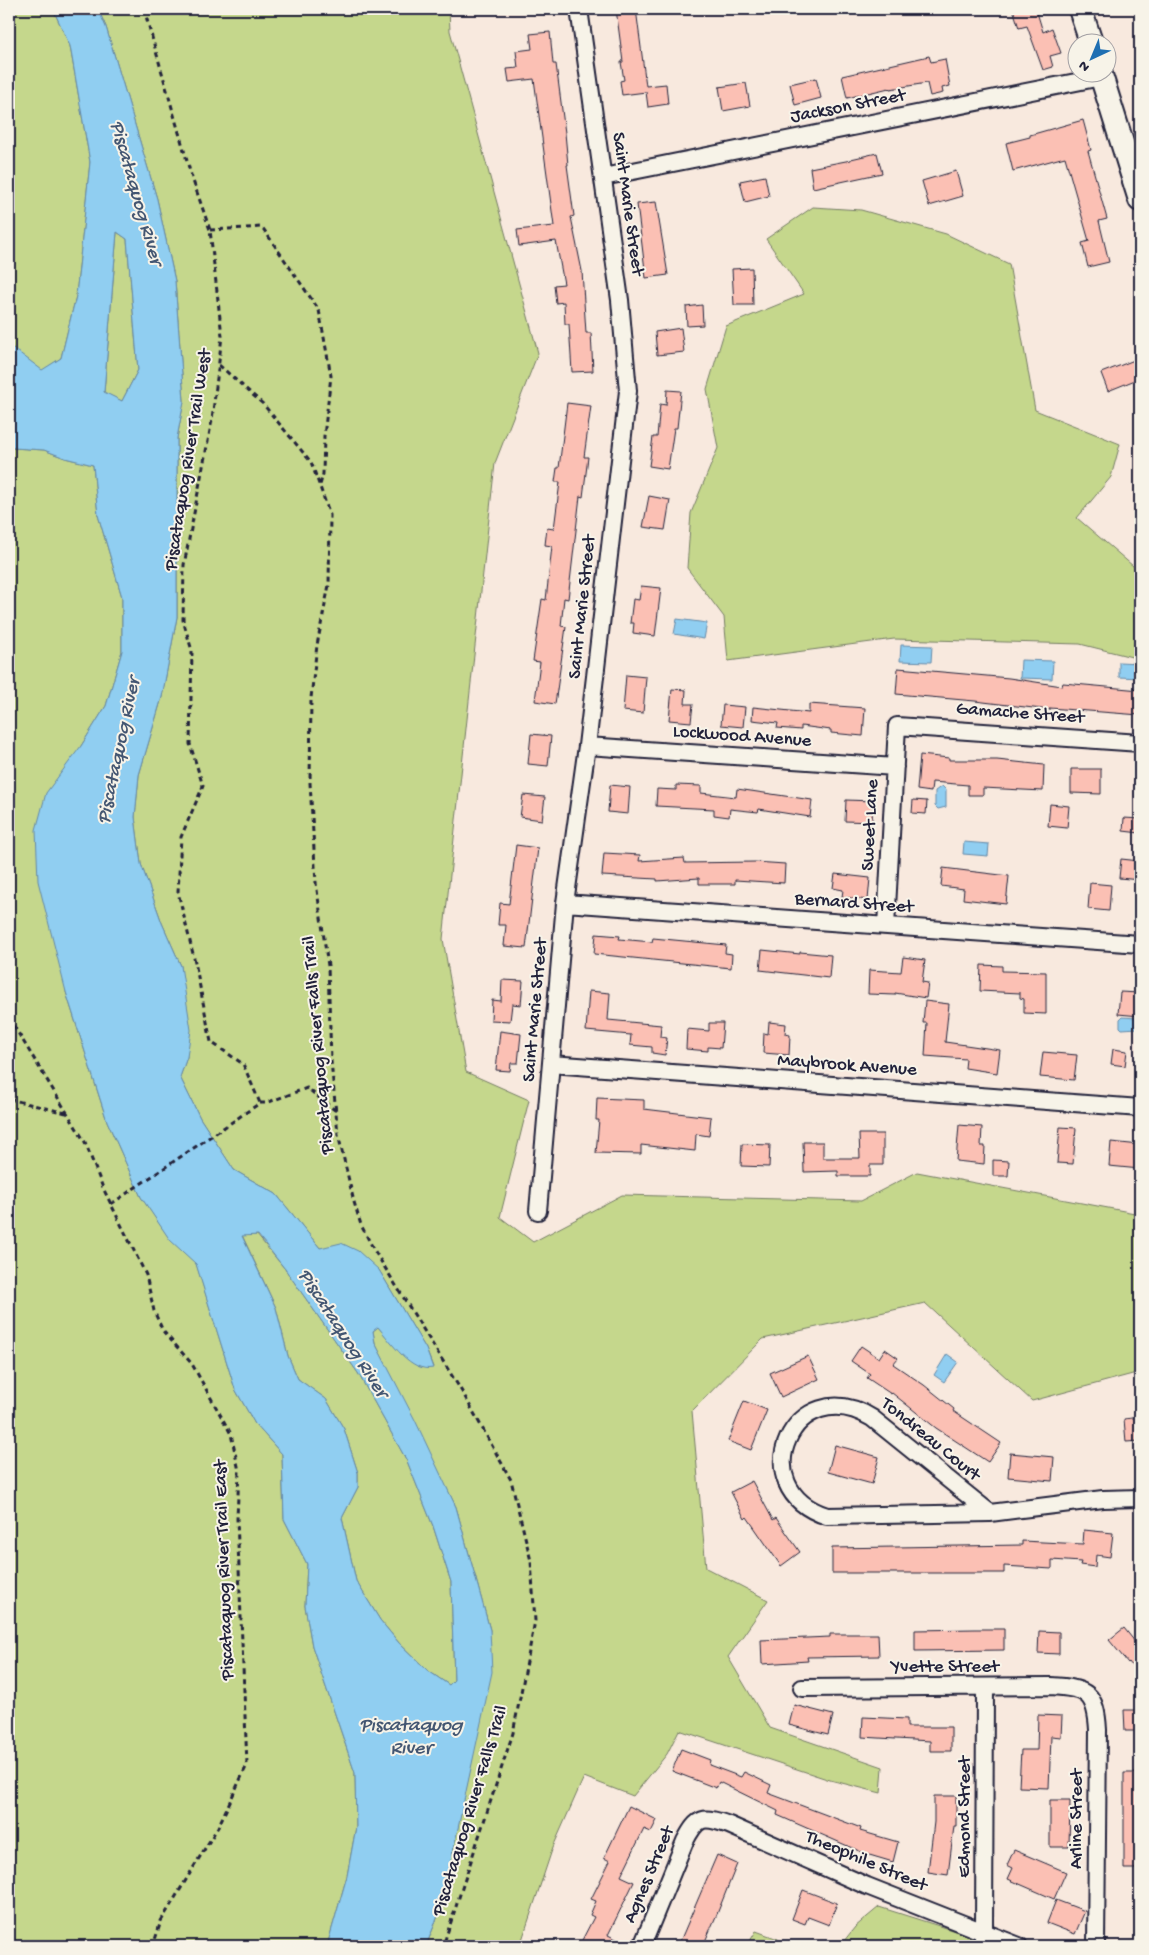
<svg xmlns="http://www.w3.org/2000/svg" width="1149" height="1955" font-family="'Gochi Hand',sans-serif">
  <rect width="100%" height="100%" fill="#f8e9de"/>
  <filter id="ink" filterUnits="userSpaceOnUse"><feTurbulence type="fractalNoise" baseFrequency=".02" numOctaves="2"/><feDisplacementMap in="SourceGraphic" scale="10" xChannelSelector="R" yChannelSelector="G"/><feConvolveMatrix kernelMatrix="1 2 1 2 8 2 1 2 1" color-interpolation-filters="sRGB"/></filter>
  <g filter="url(#ink)">
    <path fill="#c5d78c" stroke="#747c64" d="M9,9H53L70,46L90,162L76,296L61,358L42,371L9,345Z
      M98,9H449L450,31L538,353L495,463L443,939L466,1072L529,1100L500,1217L533,1242L622,1195L861,1201L917,1172L1140,1214V1372L1032,1401L925,1303L763,1339L692,1411L706,1568L768,1600L728,1657L770,1728L883,1767L881,1793L830,1780L679,1730L667,1754L633,1796L584,1777L553,1847L520,1946H426L440,1911L472,1761L490,1630L456,1507L375,1343L373,1331L378,1327L407,1359L433,1367L426,1349L379,1270L320,1248L276,1194L234,1170L200,1118L180,1077L187,1057L181,966L162,923L141,864L135,817L139,775L162,697L177,617V438L184,401L175,281L157,199L106,27Z
      M813,207L861,210L946,234L1009,264L1035,410L1120,444L1111,477L1077,518L1140,572V659L1080,644L894,639L728,661L724,617L687,568L691,513L718,448L707,389L726,326L804,294L766,239Z
      M117,232L127,239L138,370L122,401L104,393Z
      M9,442L13,448L44,450L65,458L93,465L98,515L122,597V651L106,706L81,746L66,992L107,1121L141,1197L171,1240L196,1263L235,1389L255,1424L282,1454L284,1519L307,1564L305,1606L312,1646L355,1773L356,1827L347,1876L327,1946H9Z
      M242,1235H257L285,1269L358,1373L407,1461L433,1526L451,1582L454,1681L449,1685L427,1670L399,1643L380,1620L356,1581L342,1518L358,1487V1473L344,1429L326,1399L298,1379L288,1356L276,1308Z
      M879,1907L974,1937L971,1946H840L855,1927Z
      M756,1931L778,1939L785,1946H747Z"/>
    <path fill="#90cef1" stroke="#6489a8" fill-rule="evenodd" d="M53,9H98L106,27L157,199L175,281L184,401L177,438V617L162,697L139,775L135,817L141,864L162,923L181,966L191,1030L187,1057L180,1077L200,1118L234,1170L276,1194L320,1248L341,1243L358,1251L379,1270L426,1349L433,1368C411,1373 391,1342 378,1327L373,1331L375,1343L415,1420L456,1507L490,1630L492,1672L440,1911L426,1946H327L347,1876L356,1827L355,1773L312,1646L305,1606L307,1564L284,1519L282,1454L255,1424L235,1389L196,1264L170,1240L141,1197L107,1121L66,992L38,881L36,830L46,793L81,746L106,706L122,651V597L98,515L93,465L65,458L44,450L13,448L9,442V345L42,370L61,358L76,296L90,162L70,46ZM117,232L127,239L138,370L122,401L104,392ZM258,1235L285,1269L358,1373L407,1461L433,1526L451,1582L454,1680L449,1685L427,1670L399,1643L380,1620L356,1581L342,1518L358,1487V1473L344,1429L326,1399L298,1379L288,1356L276,1308L242,1236Z
      M677,619L707,623L704,639L674,634Z
      M901,645L932,646L931,662L900,661Z
      M1021,660L1053,661L1052,679L1020,678Z
      M1119,662L1140,663V678L1119,677Z
      M942,786L946,790V807L938,809L935,806V791Z
      M964,842L989,844L988,856L963,854Z
      M1122,1017L1138,1018V1028L1122,1029L1120,1027V1019Z
      M947,1354L958,1362L944,1382L934,1375Z"/>
    <path fill="#fbc0b4" stroke="#22223b" d="M616,9H636L646,86L666,84L668,104L648,107L646,92L622,95L620,81L624,80L621,62H623Z
      M1013,9H1036L1043,32L1052,28L1061,53L1050,56L1053,67L1043,70L1027,26L1019,28Z
      M550,32L553,64H556L565,133L568,165H567L574,216L571,217L582,271L586,333H591L593,371L572,372L569,324H565L564,302L556,303L554,285L564,284L556,241L519,246L517,230L554,226L534,79L509,82L507,69L518,68L516,51L532,49L530,34Z
      M929,56L931,62L945,59L950,86L942,88L943,93L930,96L927,83L890,89L889,88L847,98L842,76Z
      M816,78L821,98L795,105L790,84Z
      M746,83L750,106L723,111L719,87Z
      M1083,120L1091,150L1088,151L1107,219L1099,221L1109,262L1088,267L1082,243L1089,241L1065,157L1013,171L1006,143L1030,137V135Z
      M877,153L882,173L813,188L810,168L851,160V159Z
      M956,171L963,196L929,206L922,181Z
      M765,176L769,196L745,202L740,181Z
      M656,202L668,275L646,278L637,204Z
      M752,268L753,305H734L732,269Z
      M702,305L703,325L687,326L686,307Z
      M681,328L684,352L657,355L655,332Z
      M1137,359L1140,367V378L1108,391L1101,373Z
      M667,390L681,391L677,428H674L668,469L649,466L653,437H657L660,404L666,405Z
      M567,403L591,406L584,457H588L583,497L580,496L568,599L564,598L561,626L566,627L555,704L535,701L540,662L533,661L542,599L546,600L552,546L545,545L547,528L554,529L560,482H555L557,468H559Z
      M649,496L670,500L665,530L643,527Z
      M641,586L661,588L655,636L633,633L634,623H630L633,599L639,600Z
      M898,668L1009,678L1062,686L1063,683L1140,690V715L1050,708V710L975,701L896,694Z
      M626,675L646,677L643,713L623,711Z
      M672,689L686,690L685,704H693L691,722L669,720Z
      M809,704L865,708L863,736L831,733V730L801,726V730L777,728L778,723L752,720L753,707L809,713Z
      M723,705L745,707L743,727L721,725Z
      M531,734L551,736L548,766L528,764Z
      M920,755L949,758V760H997L1044,765L1043,791L983,788V795H968V785L932,782L931,792L917,790Z
      M1071,769H1101V794L1071,793Z
      M610,785L630,787L628,814L608,812Z
      M676,785L701,786V793L736,797L737,789L812,800L810,817L759,809L758,812L730,809L729,817L714,815V809L656,806L657,789L676,790Z
      M523,795L545,797L542,820L520,817Z
      M846,800L873,801L872,822L845,821Z
      M913,800L927,801L926,814L912,813Z
      M1050,804L1069,806L1067,828L1048,826Z
      M1124,818L1140,819V833L1123,831Z
      M516,845L538,848L526,948L504,946L506,925H498L500,903L509,904Z
      M604,853L640,855L639,861L684,858L685,863L755,862L785,864L784,883L735,880V884H699V878L657,881V879L602,876Z
      M1121,859L1140,861V880L1119,878Z
      M943,868L1009,876L1006,904L963,899L964,889L941,886Z
      M835,874L870,878L868,900L842,897L843,890L833,888Z
      M1090,883L1111,885L1109,911L1088,909Z
      M596,934L620,936L619,939L652,942L653,938L726,945L725,953L732,954L731,968L594,954Z
      M762,950L800,954V952L831,955L829,978L760,970Z
      M903,957L925,960L922,982L928,983L926,998L895,993V995L868,994L869,970L901,972Z
      M981,965L1002,966V971L1046,972V1014L1024,1013V999L1020,998V993L980,991Z
      M502,980L523,981L521,1005L512,1004L510,1021L491,1020L492,1000L501,1001Z
      M589,991L610,993L608,1020L661,1025L660,1037L667,1038L665,1055L652,1053V1047L630,1045L631,1035L586,1031Z
      M1120,992L1140,993V1016L1118,1014Z
      M925,1001L949,1004L945,1042L1000,1050L997,1073L965,1068L966,1059L925,1056L927,1023H923Z
      M769,1022L786,1024L785,1034L790,1035L789,1055L763,1053L764,1033L768,1034Z
      M709,1023H723L721,1048L708,1047V1051L686,1049L687,1029L709,1031Z
      M500,1031L521,1034L518,1063H511L510,1071L496,1070Z
      M1113,1049L1127,1051L1125,1066L1111,1064Z
      M1043,1052L1077,1055L1074,1080L1040,1077Z
      M597,1098L644,1100V1109L711,1117L709,1136L696,1134L695,1151L641,1145V1154L596,1153L599,1120H596Z
      M959,1125L982,1127L981,1146H985L984,1164L956,1161Z
      M1060,1127L1076,1128L1073,1164L1057,1163Z
      M859,1134H883V1165H870V1176H838V1171L804,1172L803,1142H823V1158H860Z
      M1111,1142L1140,1145V1169L1109,1166Z
      M742,1144L770,1145L769,1167L741,1166Z
      M993,1160L1009,1161L1008,1176H993Z
      M861,1346L879,1358L885,1349L898,1358L893,1364L924,1385L954,1409L953,1411L1001,1443L988,1462L936,1428L892,1393L891,1394L867,1378L870,1374L851,1361Z
      M808,1356L819,1379L781,1397L770,1373Z
      M744,1401L767,1410L751,1450L728,1441Z
      M1140,1417V1441L1126,1442L1124,1419Z
      M835,1445L879,1457L872,1484L828,1472Z
      M1010,1453L1054,1457L1052,1481L1008,1477Z
      M752,1481L773,1520L776,1518L800,1552L781,1566L747,1517L745,1519L731,1492Z
      M1084,1530L1113,1533L1110,1557L1096,1555L1095,1567L1080,1565L1081,1562L1052,1560V1569L1004,1566V1573H832V1548L1022,1545V1541L1083,1544Z
      M1124,1628L1140,1648V1676L1129,1662L1128,1663L1109,1640Z
      M975,1629H1004V1650L915,1651V1630Z
      M1039,1631L1059,1632V1654L1038,1653Z
      M830,1634H878L879,1656L807,1657L808,1661L762,1664L761,1640L830,1637Z
      M794,1705L833,1715L828,1735L789,1725Z
      M1124,1710H1140V1731H1125Z
      M1038,1715L1062,1716L1061,1737L1051,1736L1049,1788L1019,1787L1021,1750H1037Z
      M863,1717L907,1719V1727H951V1751H930V1741L862,1737Z
      M681,1749L710,1760L709,1765L741,1777L744,1772L771,1785L768,1793L861,1828L860,1831L898,1842L893,1862L866,1854L777,1815L778,1811L719,1782L716,1788L672,1771Z
      M1124,1773H1140V1869H1124Z
      M934,1796H956V1826H954L948,1875L928,1872L934,1822Z
      M1050,1800H1070L1069,1847H1050Z
      M629,1806L657,1820L651,1832L644,1829L621,1876L634,1882L608,1935L630,1946H579L594,1917L590,1915L596,1901L591,1899L610,1861L604,1858Z
      M1014,1850L1066,1872L1054,1899L1008,1879L1013,1868L1007,1865Z
      M717,1855L737,1864L717,1914L703,1946H678Z
      M803,1890L837,1903L829,1925L808,1917L805,1924L792,1919Z
      M1056,1900L1085,1911L1075,1934L1047,1923Z"/>
    <g fill="none" stroke-linecap="round" stroke-linejoin="round">
      <g stroke="#22223b" stroke-width="20">
        <path id="minor" d="M603,177L1101,77
          M587,746L895,767
          M565,903L1140,944
          M886,926L897,726L1140,743
          M551,1064L1140,1108
          M538,1211L565,903L587,746L628,391L620,300L579,9
          M990,1513L872,1418C794,1370 741,1489 827,1516L990,1513L1103,1499L1140,1498
          M802,1688L1051,1686C1087,1688 1096,1693 1098,1730L1096,1946
          M642,1946L685,1841C698,1816 703,1816 729,1825L867,1886L1019,1946
          M982,1946L984,1932L985,1687"/>
      </g>
      <g stroke="#22223b" stroke-width="26">
        <path id="secondary" d="M1080,9L1091,42
          M1100,72L1140,200"/>
      </g>
      <path stroke="#22223b" stroke-width="3" stroke-dasharray="5 4" stroke-linecap="butt" d="M144,9L191,175L210,230L222,336L212,420L184,565L183,620L192,651L190,744L203,786L181,837L178,892L195,962L211,1042L243,1064L260,1103
        M210,230L262,227L319,310L331,376L324,436L323,474L320,485
        M219,365L263,404L311,462L330,515L329,585L317,645L311,698L310,783L316,883L328,966L331,1061L338,1134L354,1202L361,1225L374,1250L464,1395L511,1480L531,1561L535,1621L513,1733L443,1946
        M9,1018L85,1142L103,1188L146,1275L154,1311L163,1331L192,1364L231,1434L239,1471L237,1519L247,1765L218,1827L161,1921L153,1946
        M9,1099L66,1113
        M260,1103H266L307,1088L336,1111
        M111,1204L260,1103"/>
      <use href="#minor" stroke="#f7f3e8" stroke-width="16"/>
      <use href="#secondary" stroke="#f7f3e8" stroke-width="22"/>
    </g>
  </g>
  <g text-anchor="middle" dominant-baseline="central" stroke-width="4" stroke-linejoin="round" paint-order="stroke">
    <g font-size="19" fill="#22223b" stroke="#f7f3e8">
      <text transform="translate(848 107) rotate(-11)">Jackson Street</text>
      <text transform="translate(627 204) rotate(82)">Saint Marie Street</text>
      <text transform="translate(189 460) rotate(-81)">Piscataquog River Trail West</text>
      <text transform="translate(583 607) rotate(-84)">Saint Marie Street</text>
      <text transform="translate(1020 714) rotate(4)">Gamache Street</text>
      <text transform="translate(742 737) rotate(4)">Lockwood Avenue</text>
      <text transform="translate(871 825) rotate(-87)">Sweet Lane</text>
      <text transform="translate(854 904) rotate(4)">Bernard Street</text>
      <text transform="translate(536 1010) rotate(-85)">Saint Marie Street</text>
      <text transform="translate(319 1045) rotate(-95)">Piscataquog River Falls Trail</text>
      <text transform="translate(847 1066) rotate(4)">Maybrook Avenue</text>
      <text transform="translate(930 1440) rotate(39)">Tondreau Court</text>
      <text transform="translate(225 1570) rotate(-92)">Piscataquog River Trail East</text>
      <text x="945" y="1667">Yvette Street</text>
      <text transform="translate(471 1811) rotate(-73)">Piscataquog River Falls Trail</text>
      <text transform="translate(965 1817) rotate(-90)">Edmond Street</text>
      <text transform="translate(1077 1819) rotate(-90)">Arline Street</text>
      <text transform="translate(866 1862) rotate(23)">Theophile Street</text>
      <text transform="translate(650 1875) rotate(-67)">Agnes Street</text>
    </g>
    <g font-size="20" font-style="italic" fill="#435672" stroke="#f7f3e8">
      <text transform="translate(135 193) rotate(74)">Piscataquog River</text>
      <text transform="translate(120 751) rotate(-78)">Piscataquog River</text>
      <text transform="translate(342 1334) rotate(57)">Piscataquog River</text>
      <text x="411" y="1726">Piscataquog<tspan x="411" dy="23">River</tspan></text>
    </g>
  </g>
  <rect width="1149" height="1955" fill="none" stroke="#f7f3e8" stroke-width="30"/>
  <rect x="15" y="15" width="1119" height="1925" fill="none" stroke="#22223b" stroke-width="2" filter="url(#ink)"/>
  <g transform="translate(1092 58) rotate(224)"><circle r="24" fill="#f7f3e8" stroke="#a29fa3"/>
  <path d="M0-4L9 19L0 12L-9 19Z" fill="#1f6fb2"/>
  <text y="-8" font-size="14" font-weight="bold" text-anchor="middle" fill="#22223b">N</text>
  </g>
</svg>
